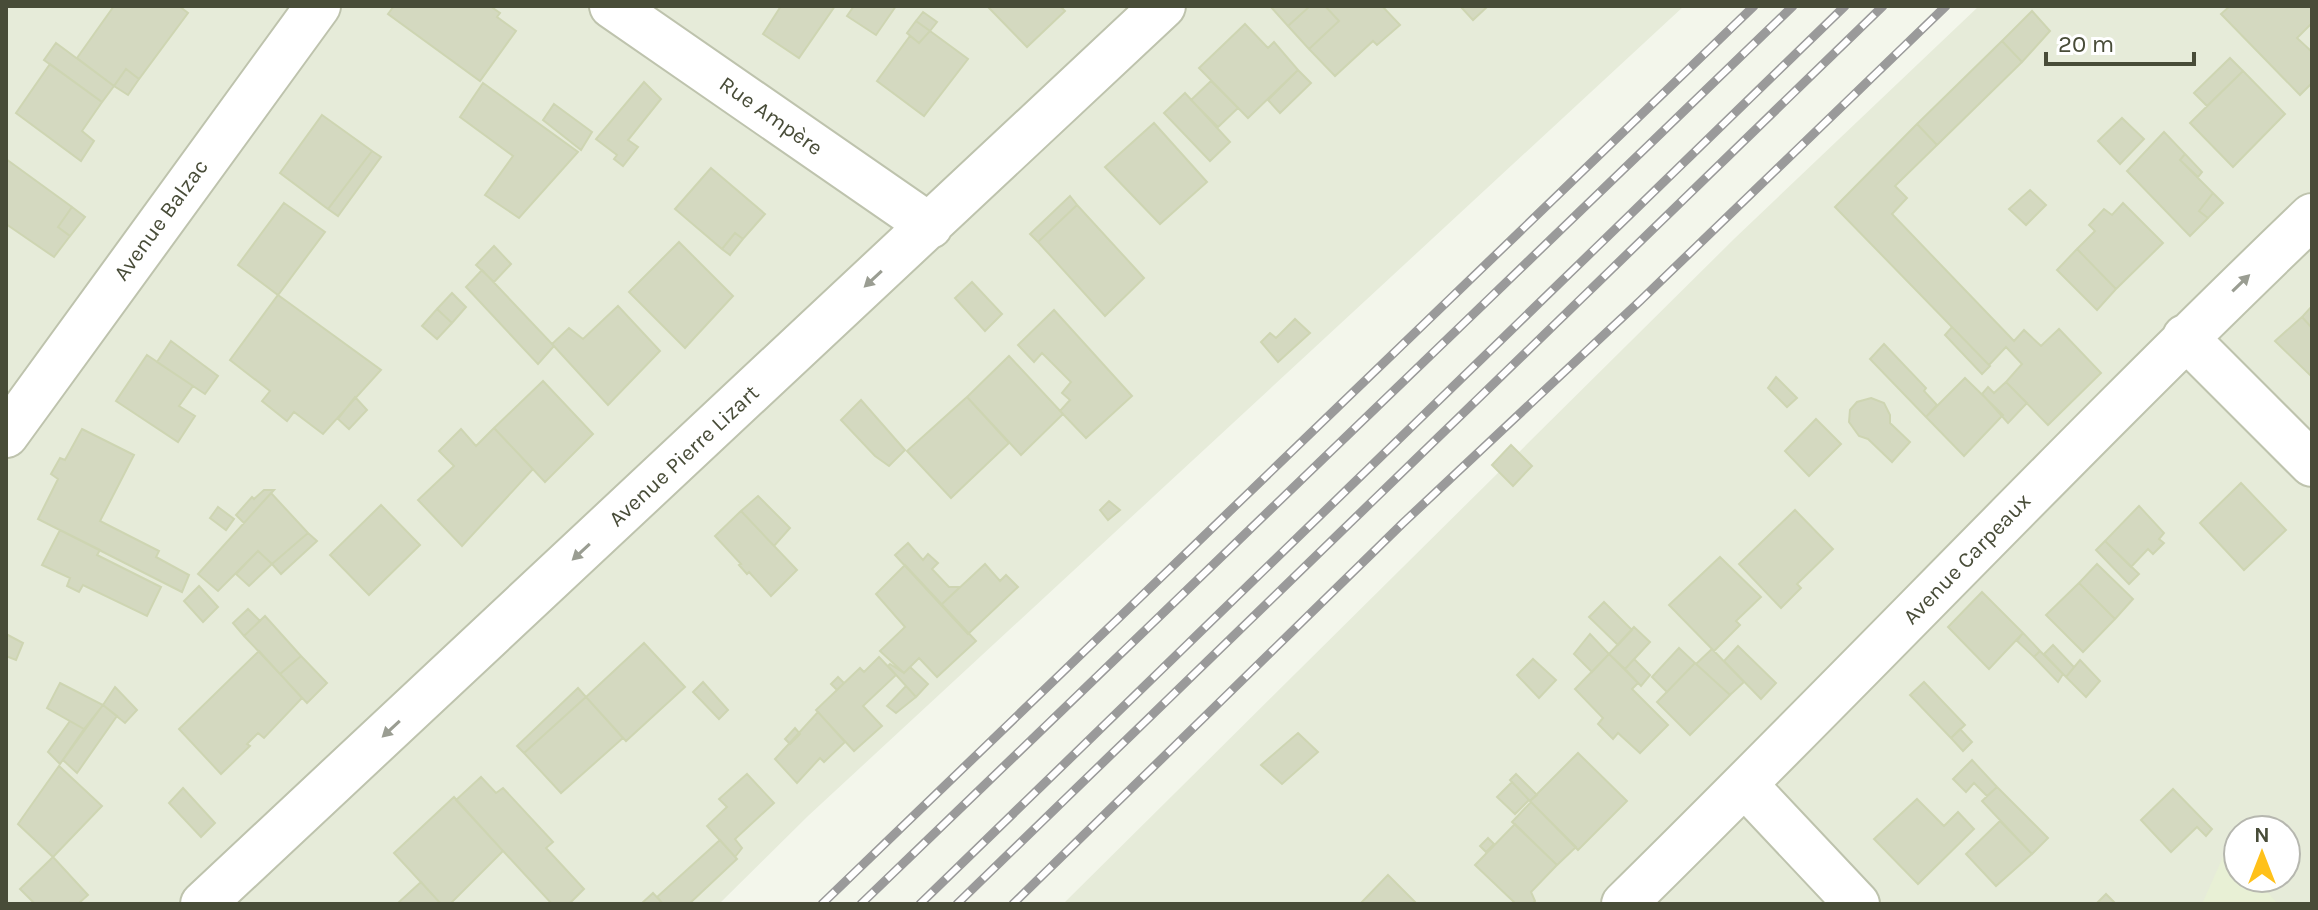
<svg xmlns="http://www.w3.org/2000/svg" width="2318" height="910" font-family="Karla,sans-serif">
  <rect width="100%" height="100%" fill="#f3f6eb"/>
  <path fill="#e6ebd9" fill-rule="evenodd" d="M6,6H1684L808,816L719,904H6Z
    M1979,6H2312V904H1063L1735,238ZM2238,830H2286V878H2238Z"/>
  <path fill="#e8f0d5" d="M2227,848L2238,860V878H2255L2278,904H2202Z"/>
  <path fill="#d4d9c0" stroke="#ced5b2" stroke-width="2" d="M114,6H179L188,13L139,79L126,69L114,86L77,58Z
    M394,6H490L500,13L497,17L516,31L480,81L388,14Z
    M781,6H835L799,58L763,34Z
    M854,6H896L876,35L847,16Z
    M991,6H1060L1065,11L1027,47L989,8Z
    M1270,6H1310L1288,26Z
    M1310,6H1325L1339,21L1309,49L1288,26Z
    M1325,6H1382L1400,25L1377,45L1373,41L1335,76L1309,49L1339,21Z
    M1460,6H1488L1473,20Z
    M2230,6H2312V23L2297,38L2312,52V83L2300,95L2221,14Z
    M2032,11L2050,31L2022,62L2002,41Z
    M923,12L937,22L930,31L916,21Z
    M916,21L930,31L919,43L907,33Z
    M1245,24L1268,48L1274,42L1298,70L1248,118L1199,68Z
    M930,31L968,59L924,116L877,81L910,36L919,43Z
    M2002,41L2022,62L1937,145L1917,124Z
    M56,43L114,86L102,102L44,60Z
    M2230,58L2243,71L2207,106L2194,93Z
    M50,64L102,102L82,131L94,141L81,161L16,113Z
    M126,69L139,79L128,95L114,86Z
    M1298,70L1311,83L1280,113L1268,100Z
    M2243,71L2285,114L2233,167L2190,123Z
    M1211,81L1238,108L1218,127L1191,100Z
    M644,82L661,99L628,140L638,147L623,166L614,159L617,155L596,139Z
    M483,83L578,152L519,218L485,195L513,156L460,117Z
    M1185,93L1230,142L1210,161L1164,113Z
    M554,104L592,132L581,150L543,120Z
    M322,115L372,151L328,209L280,173Z
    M2122,118L2144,139L2120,164L2098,141Z
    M1154,123L1207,182L1160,224L1105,167Z
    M1917,124L1937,145L1895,186L1907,198L1892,214L2014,341L2024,330L2041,346L2059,329L2101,373L2048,425L2006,382L2022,364L2006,347L1989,365L1835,207Z
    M2164,132L2185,154L2180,160L2213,193L2199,211L2208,218L2190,236L2127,171Z
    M372,151L381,157L338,216L328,209Z
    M2185,154L2202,172L2198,177L2180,160Z
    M6,159L72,207L58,227L70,236L54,257L6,224Z
    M711,168L765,214L743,239L735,233L722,249L675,209Z
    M2030,190L2046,205L2026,225L2009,209Z
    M2213,193L2223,203L2208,218L2199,211Z
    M1070,196L1077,205L1038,242L1030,234Z
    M284,203L325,232L278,295L238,265Z
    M2123,203L2163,243L2116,289L2077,249L2095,231L2089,225L2104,209L2112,215Z
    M1077,205L1144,278L1105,316L1038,242Z
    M72,207L85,217L70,236L58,227Z
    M735,233L743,239L730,255L722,249Z
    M679,242L733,296L685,348L629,292Z
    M494,246L511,264L494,282L476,265Z
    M2077,249L2116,289L2097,310L2057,270Z
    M482,270L554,346L538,364L466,287Z
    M972,282L1002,314L985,331L955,298Z
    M452,293L466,307L452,323L437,309Z
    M278,295L381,370L323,434L294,412L287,421L262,401L270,391L230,360Z
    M618,306L660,351L608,405L552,344L569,328L583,339Z
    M2312,306V328L2302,317Z
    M437,309L452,323L437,339L422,326Z
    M1054,310L1132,396L1086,438L1060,411L1070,400L1062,393L1071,382L1042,353L1034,362L1018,345Z
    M2302,317L2312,328V377L2275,341Z
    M1295,319L1310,333L1278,362L1261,342L1270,333L1276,338Z
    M1952,327L1990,366L1982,374L1945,335Z
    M171,341L218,376L205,394L157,362Z
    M1884,344L1926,388L1924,391L1937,405L1926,417L1870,359Z
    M147,355L193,386L179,406L195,416L178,442L116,401Z
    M1009,356L1063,414L1021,455L967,397Z
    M1776,377L1797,398L1787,407L1768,388Z
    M1965,378L2003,415L1964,456L1926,417Z
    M543,381L593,434L545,482L494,428Z
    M2006,382L2027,403L2008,423L1982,394L1988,387L1994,393Z
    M355,397L367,410L349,429L338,419Z
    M967,397L1009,443L951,498L907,451Z
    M1871,398L1884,403L1890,415V423L1910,442L1892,462L1868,439L1859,436L1849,422L1850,410L1857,402Z
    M861,400L905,450L889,466L875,456L841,420Z
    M1816,419L1841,444L1809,476L1785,451Z
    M494,428L533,469L462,546L418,500L454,466L439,451L461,429L476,446Z
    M82,429L134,455L100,521L159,551L156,557L189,575L182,592L38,519L58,479L51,474L60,458L65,460Z
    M1511,445L1532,466L1513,486L1492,465Z
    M2241,483L2286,530L2244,570L2200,523Z
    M264,490H274L244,523L236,515L252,497L254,499Z
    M271,493L308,533L272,564L258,551L218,591L198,574Z
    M758,496L790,528L774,546L741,511Z
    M1109,501L1120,510L1108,520L1100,510Z
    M381,505L420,545L369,595L330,555Z
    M2139,506L2164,533L2159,539L2164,543L2153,554L2148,549L2131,567L2105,541Z
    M218,507L234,519L226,530L210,518Z
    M1795,510L1833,549L1797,584L1801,588L1781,608L1739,564Z
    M741,511L797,570L771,596L749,572L747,574L739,565L741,564L715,536Z
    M60,530L100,550L97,555L161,587L147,616L83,585L79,592L67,586L70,578L42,565Z
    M308,533L317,541L281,574L272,564Z
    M2105,541L2139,574L2129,584L2096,550Z
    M908,543L923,560L928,554L938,563L932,569L949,587H960L941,605L895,555Z
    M258,551L272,564L249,586L236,574Z
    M1720,557L1761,597L1736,621L1740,625L1714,651L1669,605Z
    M985,564L1000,581L1006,575L1018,587L968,634L941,605Z
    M2097,564L2133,599L2115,619L2079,583Z
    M905,565L976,641L937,677L919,658L904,673L880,651L905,627L876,594Z
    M2079,583L2115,619L2083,652L2046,615Z
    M199,586L218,607L203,622L184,601Z
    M1982,592L2023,633L1989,669L1948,627Z
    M1604,602L1632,630L1618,645L1589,617Z
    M248,609L260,621L244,636L233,623Z
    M265,616L301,656L280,674L244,636Z
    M1634,627L1650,642L1625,669L1609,654Z
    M2023,633L2040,651L2034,657L2017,641Z
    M6,634L23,643L16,660L6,656Z
    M1590,634L1609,654L1592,672L1574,654Z
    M644,643L685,687L626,741L586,697Z
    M2053,645L2074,667L2066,677L2044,654Z
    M1738,646L1776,683L1761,699L1724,661Z
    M1679,648L1695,663L1667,692L1652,677Z
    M1712,649L1744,682L1730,695L1696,664Z
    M259,651L302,698L264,738L258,733L247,744L250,746L221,774L179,729Z
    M2040,651L2063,674L2058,682L2034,657Z
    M1609,654L1638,683L1632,689L1668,725L1640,753L1618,733L1613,739L1598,724L1603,718L1575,689Z
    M301,656L327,683L307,703L280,674Z
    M879,657L896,675L863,706L882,726L854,751L816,710L860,668L864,672Z
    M1533,659L1556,680L1539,698L1517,675Z
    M1634,659L1650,675L1641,686L1625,669Z
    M2080,660L2100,681L2086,697L2066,677Z
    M1695,663L1730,695L1690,735L1657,702Z
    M890,664L904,673L910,667L928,684L916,697L888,666Z
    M838,677L844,683L837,690L831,684Z
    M703,682L728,710L719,719L693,692Z
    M1924,682L1965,725L1951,738L1910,695Z
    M60,683L103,705L84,729L47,708Z
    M906,686L916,697L896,713L887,706Z
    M115,687L137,710L125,723L103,705Z
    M578,688L586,697L524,753L517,746Z
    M586,697L623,738L561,793L524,753Z
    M103,705L117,716L77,773L63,760Z
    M818,712L845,742L824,762L820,758L797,783L775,759Z
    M70,721L84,729L60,764L48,752Z
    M795,728L800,734L790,744L785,739Z
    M1960,729L1972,742L1963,751L1951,738Z
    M1298,733L1318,752L1282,784L1261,765Z
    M1578,753L1627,801L1578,850L1530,801Z
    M1972,760L1997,787L1987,796L1974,783L1966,792L1953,779Z
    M59,766L102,806L53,857L18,824Z
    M747,774L774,803L735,839L742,848L735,857L707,826L727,807L719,799Z
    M1516,774L1537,795L1530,801L1510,780Z
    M481,777L496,793L503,788L553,842L546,848L584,889L569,904H552L456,800Z
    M1512,782L1529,800L1515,814L1497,797Z
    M1997,787L2048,838L2032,854L1982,801Z
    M183,788L215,823L201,837L169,803Z
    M2173,789L2212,829L2206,836L2197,827L2171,852L2141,820Z
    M454,797L503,851L450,904H441L394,853Z
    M1917,799L1944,826L1958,812L1974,829L1918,884L1874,839Z
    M1531,802L1576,847L1557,865L1512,822Z
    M2000,821L2032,854L1996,886L1966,854Z
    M1515,824L1557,865L1531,892L1535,901L1532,904H1516L1475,865Z
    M1488,838L1494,844L1486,852L1480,846Z
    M720,840L737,859L689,904H663L657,897Z
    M53,857L88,895L78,904H35L20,889Z
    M1388,875L1417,904H1360Z
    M421,882L441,904H397Z
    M653,893L663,904H641Z
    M2106,894L2116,904H2096Z"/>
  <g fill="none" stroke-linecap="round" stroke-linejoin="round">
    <g stroke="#bec3ad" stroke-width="48">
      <path id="minor" d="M612,6L930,226
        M2185,337L2312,464
        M6,435L318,6
        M1745,785L1857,904
        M203,904L1163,6
        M1624,904C1855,677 2078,440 2312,216"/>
    </g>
    <use href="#minor" stroke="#fff" stroke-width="44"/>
    <g stroke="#9a9a9a" stroke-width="9">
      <path id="rail" d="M822,904L1754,6
        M861,904L1793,6
        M920,904L1845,6
        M957,904L1883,6
        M1013,904L1403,523L1640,301L1946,6"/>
    </g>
    <use href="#rail" stroke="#fff" stroke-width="6" stroke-dasharray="18" stroke-linecap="butt"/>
  </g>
  <defs><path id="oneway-solid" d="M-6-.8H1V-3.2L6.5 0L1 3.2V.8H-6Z" transform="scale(2)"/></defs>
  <g fill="#9a9d92">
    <use href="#oneway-solid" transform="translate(873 279) rotate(137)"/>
    <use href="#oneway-solid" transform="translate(2241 283) rotate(-44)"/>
    <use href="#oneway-solid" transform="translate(581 552) rotate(137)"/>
    <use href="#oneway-solid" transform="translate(391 729) rotate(137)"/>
  </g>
  <g text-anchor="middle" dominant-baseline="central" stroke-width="8" stroke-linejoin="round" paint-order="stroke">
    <g font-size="22" fill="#484c38" stroke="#fff">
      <text transform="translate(771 116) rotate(35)">Rue Ampère</text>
      <text transform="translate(161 220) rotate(-54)">Avenue Balzac</text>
      <text transform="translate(684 456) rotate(-43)">Avenue Pierre Lizart</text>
      <text transform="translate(1967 559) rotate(-46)">Avenue Carpeaux</text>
    </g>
  </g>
  <rect width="2318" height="910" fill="none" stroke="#484c38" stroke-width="16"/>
  <g transform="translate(2262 854)"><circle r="38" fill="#ffffff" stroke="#b6b7af" stroke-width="2"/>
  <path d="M0-6L14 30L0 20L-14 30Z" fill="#ffc11a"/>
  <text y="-12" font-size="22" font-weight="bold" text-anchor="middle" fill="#484c38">N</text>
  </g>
  <path d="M2046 52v12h148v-12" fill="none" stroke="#484c38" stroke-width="4"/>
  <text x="2058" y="52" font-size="24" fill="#484c38" stroke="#ffffff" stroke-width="6" paint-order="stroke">20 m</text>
</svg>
